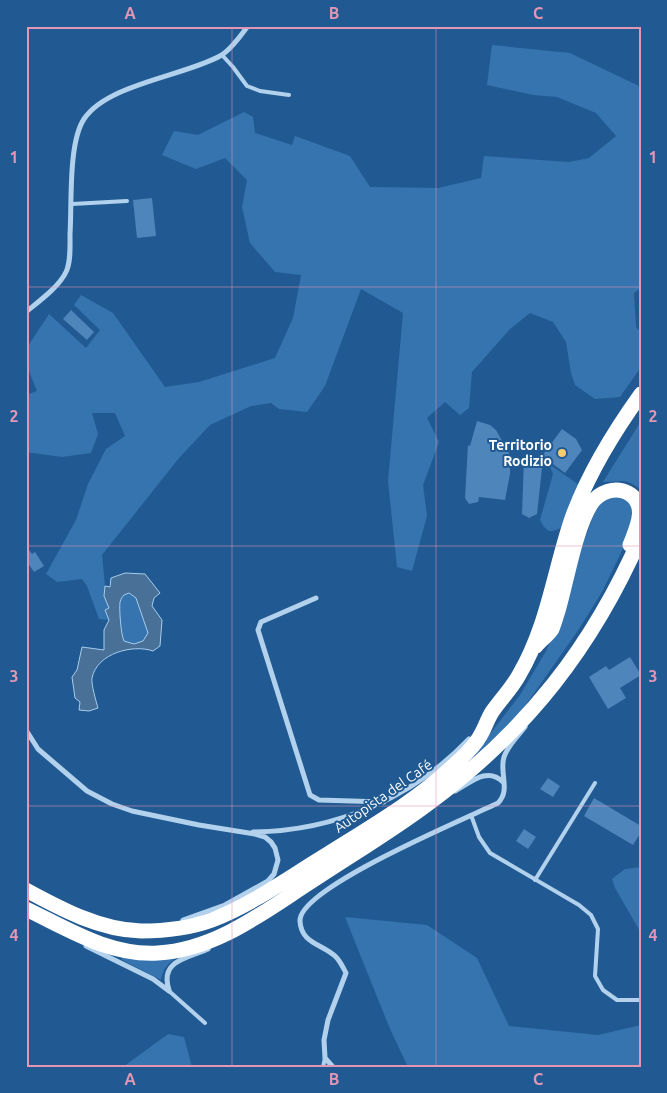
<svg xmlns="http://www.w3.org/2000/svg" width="667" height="1093" font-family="Ubuntu,sans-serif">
  <rect width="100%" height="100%" fill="#215a92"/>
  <path fill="#3574af" d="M492,45L570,53L641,87V288L634,293L636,327L641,333V367L620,397L595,399L575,385L571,373L566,342L553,322L530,313L510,329L472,372L469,408L460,415L445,402L427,418L439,442L423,485L427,516L412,571L397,567L388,481L403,313L361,289L325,386L307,412L279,409L271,403L251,406L210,425L179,458L102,555L105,586L104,596L109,608L105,610L109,620L99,619L87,586L82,579L57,582L46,574L76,520L88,484L106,449L125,436L115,413H92L98,434L91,453L62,457L26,452V395L37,391L26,364V349L49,314L86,348L100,330L74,305L81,295L113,313L165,387L199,382L275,358L293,318L301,275L275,272L250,243L242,207L247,180L225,158L196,169L162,155L174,131L198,135L244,112L253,117L255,133L292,145L295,136L350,156L370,187L438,188L481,178L484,156L569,162L589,158L616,136L596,113L557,97L533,95L487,85Z
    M641,421V490C626,477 620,482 603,482Z
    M549,464L582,487C575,504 571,531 549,531L544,527L540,520L553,474Z
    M618,494L633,505L634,526L602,592L579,629L509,729L479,758L475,753L520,695L546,651L566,604L582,546L597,506L603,499Z
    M129,593L136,597L148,633L143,641L134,644L124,641C121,635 119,609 120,602C121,599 122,597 124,595Z
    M641,867V933L615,888L612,879L625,869Z
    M345,917L427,925L477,958L509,1026L598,1035L641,1025V1067H408L390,1029Z
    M180,956C169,961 163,968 161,980L122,960L121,957Z
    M168,1034L184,1037L192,1067H123Z"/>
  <path fill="#497198" stroke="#a6cdee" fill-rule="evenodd" d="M125,573L145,574L160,593L154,598L152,606L162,620L160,646L153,651C133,644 97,653 92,678C91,684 96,701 98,708L89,711L79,710L80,702L75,698L72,677L77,670L82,647L104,650V630L109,620L105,610L109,608L104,596L105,586L110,587L111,578ZM129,593L136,598L148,633L143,641L134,644L124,641C121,635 119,609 120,602C121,599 122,597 124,595Z"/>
  <path fill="#4e85ba" d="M152,198L156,236L137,238L133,200Z
    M71,310L94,332L87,340L63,319Z
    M477,421L490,425L496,430L510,455V474L505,500L479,497L478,502L469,504L465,498L468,445L470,446Z
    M562,429L576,439L582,450L565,473L542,456Z
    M524,458L543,459L537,514L529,518L522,514Z
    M26,546L32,554L35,552L44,566L34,572L26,560Z
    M630,657L641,675L620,688L626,698L608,709L589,677L606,666L609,670Z
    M548,778L560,786L553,797L540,789Z
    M594,798L641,826V832L633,845L584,816Z
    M524,829L536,837L528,849L516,841Z"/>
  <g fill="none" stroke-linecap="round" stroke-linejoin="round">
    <path stroke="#b2d1ed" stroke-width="4" d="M222,55L233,67L247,86L260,91L289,95
      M72,204L127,201
      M471,815L479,837L490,853L579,905L591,915L598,929L595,976L603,990L617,1000H641
      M535,880L595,783
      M169,991L205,1023
      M323,1067L325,1058"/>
    <path stroke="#b2d1ed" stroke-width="5" d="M26,312C38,302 59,287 66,272C71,262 70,246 70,234C72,205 68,143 84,119C107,84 184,76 220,56C231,50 240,36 248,26
      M316,598L261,622L258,630L310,795L319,800L384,802
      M26,730L38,749L87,791L112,804L132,811L199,825L255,834L265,837L271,842L275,848L278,860L274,874L268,881L225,905L183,920
      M455,791C470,783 487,766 503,782
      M253,832C335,831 413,798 469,739
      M86,946L153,979L169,991
      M169,990C159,960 189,958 208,949
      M333,1067L325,1058L324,1040L328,1020L346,973C343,967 340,961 336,957C323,944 301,944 300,921C298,888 467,818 498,803C511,790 499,773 504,757C508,745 518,736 525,727"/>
    <path stroke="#fff" stroke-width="15" d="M536,646C540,641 548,635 552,629C554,624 556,617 558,611C567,580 575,530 591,504C599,492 615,486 628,493C649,505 636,529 630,545
      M26,890C61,909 100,930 141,931C164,931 190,928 212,920C251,905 287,879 323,857C367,829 415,802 453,766C462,758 474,747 480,736C485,728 487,720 492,712C501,699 512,688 519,675C547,628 554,572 571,521C587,475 613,433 641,394
      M26,909C68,929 109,956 158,953C216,950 265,911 312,881C351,855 392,831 429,803C527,731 593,646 641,536"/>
  </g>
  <path fill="none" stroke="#e497b5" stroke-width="1" stroke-opacity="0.55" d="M232,26V1067M436,26V1067M26,287H641M26,546H641M26,806H641"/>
  <circle fill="#faca74" stroke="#215a92" stroke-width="2" cx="562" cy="453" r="5"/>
  <g text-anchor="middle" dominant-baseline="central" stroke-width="4" stroke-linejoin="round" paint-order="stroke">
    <g font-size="14" font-weight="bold" fill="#fff" stroke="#215a92" text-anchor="end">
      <text x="552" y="445">Territorio<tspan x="552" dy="16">Rodizio</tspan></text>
    </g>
    <g font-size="14" fill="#fff" stroke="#215a92">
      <text transform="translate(383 796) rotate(-35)">Autopista del Café</text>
    </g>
  </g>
  <rect width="667" height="1093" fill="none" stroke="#215a92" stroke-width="55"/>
  <rect x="28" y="28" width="612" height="1038" fill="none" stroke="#e497b5" stroke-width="2"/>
  <g font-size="16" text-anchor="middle" font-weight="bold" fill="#e497b5">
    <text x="130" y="19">A</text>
    <text x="334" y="19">B</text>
    <text x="538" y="19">C</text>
    <text x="14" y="163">1</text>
    <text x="653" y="163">1</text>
    <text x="14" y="422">2</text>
    <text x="653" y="422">2</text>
    <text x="14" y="682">3</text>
    <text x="653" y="682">3</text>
    <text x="14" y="941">4</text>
    <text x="653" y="941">4</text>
    <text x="130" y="1085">A</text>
    <text x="334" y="1085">B</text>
    <text x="538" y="1085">C</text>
  </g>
</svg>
